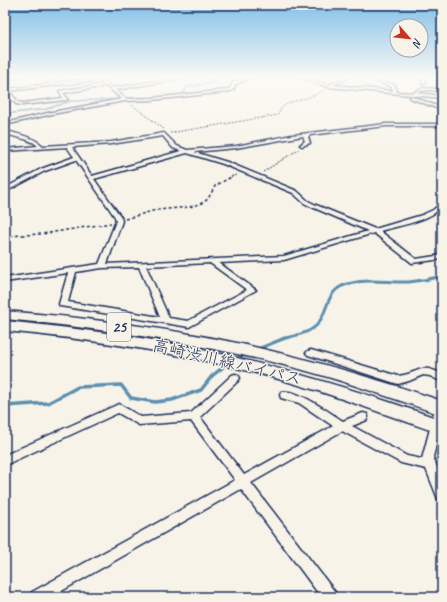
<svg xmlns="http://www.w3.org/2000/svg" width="447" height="602" font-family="Caveat,'Klee One',sans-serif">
  <rect width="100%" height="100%" fill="#f7f3e8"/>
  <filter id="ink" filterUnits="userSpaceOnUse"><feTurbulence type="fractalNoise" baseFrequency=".025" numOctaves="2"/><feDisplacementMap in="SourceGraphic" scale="8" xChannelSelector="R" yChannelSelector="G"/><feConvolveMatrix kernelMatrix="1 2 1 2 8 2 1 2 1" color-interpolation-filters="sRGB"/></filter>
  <g filter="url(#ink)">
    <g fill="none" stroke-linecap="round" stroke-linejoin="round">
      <path stroke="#5b8fb0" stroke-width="1.5" d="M5,114L46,109L71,101L149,98L183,94L187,87L217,82L204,77"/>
      <path stroke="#5b8fb0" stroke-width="3" d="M282,339C293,336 307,334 316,326C328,314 325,294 342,286C363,277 387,283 409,282C420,281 431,279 442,276"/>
      <path stroke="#5b8fb0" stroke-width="3.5" d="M258,349L285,338
        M236,359L247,354
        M5,406L48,403L78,387L121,385L131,398L155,402L172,400L201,390L212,376L227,364"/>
      <g stroke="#1b2f5e" stroke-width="3">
        <path id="street" d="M44,77H48L53,83L97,78L95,77H118L102,80L112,88L181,77H190L115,90L126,99L152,98L226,90L230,88L233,82L249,77H255L236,84L233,90L227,92L152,100L125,101L52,114L5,125V123L52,112L122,99L106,86L63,93L68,99L66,100L22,105L16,104L5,91V88L7,89L50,84ZM99,80L104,84L59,91L63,98L22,103L18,102L9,91Z
          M298,77H304L328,85L345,77H350L333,85L393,91L392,87L379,82L380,80L395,85L397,92L413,93L423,88L442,89V91L427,90L421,91L417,93L442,96V98L328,87Z
          M418,77H422L426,80L425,84H423V81Z
          M411,96L442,108V110L410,98Z
          M386,124H442V126H386L310,135L308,137L310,143L302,146L300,145L305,141L303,136L236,148L194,152L227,162L297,191L308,201L316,205L375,229L422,215L433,210L442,202V207C429,221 398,226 380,231L416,259L442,255V259L412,263L374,233L284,260L219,263L256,290L189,327L60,306L59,304L68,273L5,282V278L99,264L116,221L115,217L76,160L45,171L5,192V188L41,169L74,157L67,147L5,151V149L38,146C29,137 16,139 5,133V130C18,135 33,136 43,146L111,142L164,133L177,146L187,150L236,146L292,135ZM163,136L173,148L181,151L92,176L72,147L111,144ZM187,153L223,164L293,193L304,203L312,207L368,231L284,256L107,264L122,221L121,217L94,179ZM210,263L247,290L188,321L169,318L146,266ZM139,267L160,317L68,302L76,272L102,268Z
          M311,350L398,376C419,374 419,362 442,374V382L430,376L423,375L409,381L398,384L308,355L306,353L308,351Z
          M235,374L238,375L240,378L238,381L200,417L244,475L333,426L299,403L281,398L280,395L281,392C296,388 330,413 343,421L363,413L367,414L368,417L367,420L352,426L407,456L422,459L437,402L438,399L442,398V421L433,457L442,480V501L438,499L426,469L401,463L342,431L251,483L335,592L337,597H321L241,489L51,597H30L32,592L235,480L191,421L139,425L118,413L5,465V455L119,404L141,417L191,413L232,375Z"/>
      </g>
      <g stroke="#1b2f5e" stroke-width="3">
        <path id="secondary" d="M5,77H20L5,80Z"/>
      </g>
      <g stroke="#1b2f5e" stroke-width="3">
        <path id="primary" d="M5,311C79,317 153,326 227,341C300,356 371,377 442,401V415C388,397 335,377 280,364C189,341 98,328 5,319Z
          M5,321C61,327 118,333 173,344C265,362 354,389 442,420V434C388,416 336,395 282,380C191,354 99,340 5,331Z"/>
      </g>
      <path stroke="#1b2f5e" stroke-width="1" stroke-dasharray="2 1.5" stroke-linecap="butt" d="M404,77L415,79
        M132,105L164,129
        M170,133L278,115C282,101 298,101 310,97C315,95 320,92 325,90
        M263,172L299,149
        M231,177L236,175"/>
      <path stroke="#1b2f5e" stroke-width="1.5" stroke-dasharray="3 2.5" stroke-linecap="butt" d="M125,219L156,210L190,207L202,203L208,199L215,186L233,176
        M5,236L42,234L111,223"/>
      <use href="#street" fill="#f7f3e8" fill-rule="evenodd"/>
      <use href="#secondary" fill="#f7f3e8" fill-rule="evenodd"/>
      <use href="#primary" fill="#f7f3e8" fill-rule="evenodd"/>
    </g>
  </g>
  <linearGradient id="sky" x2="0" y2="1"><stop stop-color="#81bfe8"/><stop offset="0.48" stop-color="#fbfaf5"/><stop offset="1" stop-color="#fbfaf5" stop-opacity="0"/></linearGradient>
  <rect width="447" height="161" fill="url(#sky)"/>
  <g text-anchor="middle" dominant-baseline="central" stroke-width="3" stroke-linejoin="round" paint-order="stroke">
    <rect fill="#f7f3e8" stroke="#5d6a87" stroke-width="1" x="107" y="313" width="24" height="28" rx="3"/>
    <g font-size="16" font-weight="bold" fill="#1b2f5e">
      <text x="119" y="327">25</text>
    </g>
    <g font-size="17" fill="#1b2f5e" stroke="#f7f3e8">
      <text transform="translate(227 362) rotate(13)">高崎渋川線バイパス</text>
    </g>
  </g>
  <rect width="447" height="602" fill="none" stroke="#f7f3e8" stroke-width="20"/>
  <rect x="10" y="10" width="427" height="582" fill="none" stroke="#1b2f5e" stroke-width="1.5" filter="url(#ink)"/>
  <g transform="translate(409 38) rotate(118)"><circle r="19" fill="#f7f3e8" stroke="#9fa5b1"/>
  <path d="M0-3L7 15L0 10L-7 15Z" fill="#c8321e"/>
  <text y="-6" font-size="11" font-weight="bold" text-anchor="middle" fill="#1b2f5e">N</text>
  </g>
</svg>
